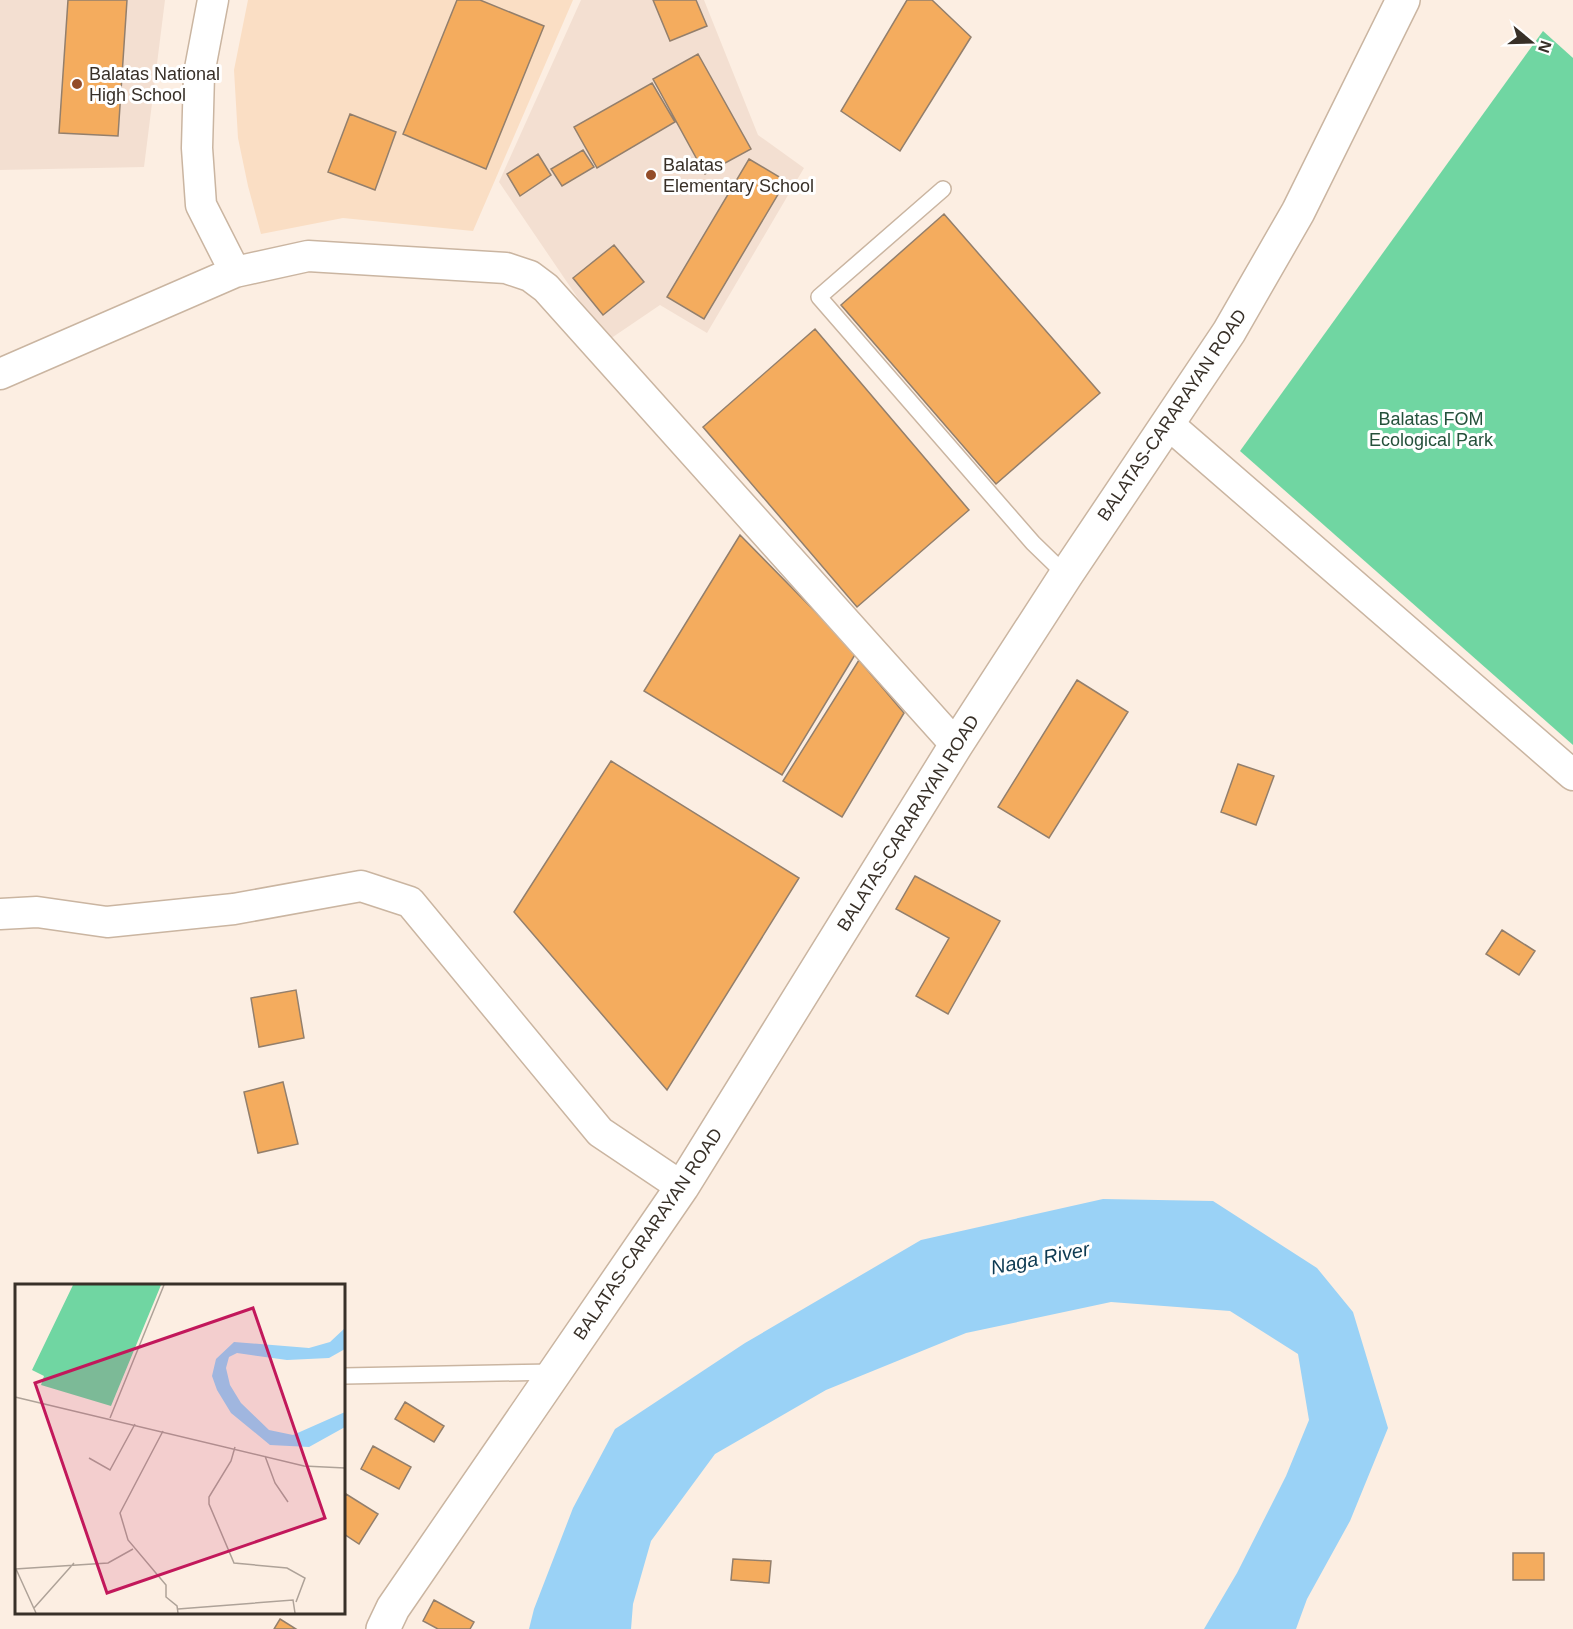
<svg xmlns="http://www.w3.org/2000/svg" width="1573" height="1629" font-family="Helvetica,sans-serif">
  <rect width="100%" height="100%" fill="#fceee2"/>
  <path fill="#fadec4" d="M248,0H573L473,231L343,218L261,234L248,186L238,138L234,70Z"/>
  <path fill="#f3dfd1" d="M0,0H165L144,167L0,170Z
    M581,0H704L758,135L804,168L707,333L660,305L607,341L499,182Z"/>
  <path fill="#70d6a2" d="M1543,31L1573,58V745L1240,451Z"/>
  <path fill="#9ad2f6" d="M1103,1199L1213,1201L1317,1268L1353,1312L1388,1428L1350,1521L1307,1599L1296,1629H1204L1237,1573L1286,1476L1309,1420L1298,1354L1230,1311L1111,1302L966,1333L826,1390L715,1454L651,1541L633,1604L631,1629H529L534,1609L573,1508L615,1429L745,1343L921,1240Z"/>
  <path fill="#f4ac5e" stroke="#937f6c" stroke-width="1.5" d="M68,0H127L118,136L59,133Z
    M457,0H480L544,26L486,169L403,134Z
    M653,0H696L707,26L670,41Z
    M907,0H932L971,37L900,151L841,111Z
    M698,54L751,149L705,174L653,79Z
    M652,83L675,122L597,168L574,127Z
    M350,114L396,132L375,190L328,172Z
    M583,150L594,167L562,186L551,169Z
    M538,154L551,175L520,196L507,174Z
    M749,159L786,181L704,319L667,297Z
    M944,214L1100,393L996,484L841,305Z
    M614,245L644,282L603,315L573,278Z
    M815,329L969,510L857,607L703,427Z
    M740,535L856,653L782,775L644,691Z
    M859,660L904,713L842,817L783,781Z
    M1077,680L1128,712L1049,838L998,807Z
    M611,761L799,878L667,1090L514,912Z
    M1238,764L1274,776L1256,825L1221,812Z
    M915,876L1000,921L948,1014L916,996L949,938L896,909Z
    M1502,930L1535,951L1519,975L1486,954Z
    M296,990L304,1038L259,1047L251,998Z
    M283,1082L298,1144L258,1153L244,1092Z
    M405,1402L444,1426L434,1442L395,1419Z
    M373,1446L411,1467L399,1489L361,1469Z
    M346,1494L378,1514L359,1544L344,1534V1499Z
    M1513,1553H1544V1580H1513Z
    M733,1559L771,1561L769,1583L731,1580Z
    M434,1600L474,1622L470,1629H438L423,1621Z
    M280,1619L296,1629H274Z"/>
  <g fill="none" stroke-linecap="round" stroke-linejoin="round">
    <g stroke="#cab5a1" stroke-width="18">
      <path id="lane" d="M943,189L819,297L1033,543L1066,575
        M344,1376L554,1372"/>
    </g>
    <g stroke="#cab5a1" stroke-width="33">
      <path id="street" d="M213,0L199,74L197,148L201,205L235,272
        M0,374L235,272L308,256L506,268L530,276L546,288L956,745
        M1167,423L1573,775
        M0,914L37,912L107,922L234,909L361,886L410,902L600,1132L682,1187"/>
    </g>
    <g stroke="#cab5a1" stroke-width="36">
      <path id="secondary" d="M383,1629L393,1608L682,1187L956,745L1066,575L1229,332L1298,212L1403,0"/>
    </g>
    <use href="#lane" stroke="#fff" stroke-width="15"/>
    <use href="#street" stroke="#fff" stroke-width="30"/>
    <use href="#secondary" stroke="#fff" stroke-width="33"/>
  </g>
  <g fill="#934c28" stroke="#fff" stroke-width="2">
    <circle cx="77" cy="84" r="6"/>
    <circle cx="651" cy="175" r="6"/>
  </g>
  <g text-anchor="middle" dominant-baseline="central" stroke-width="6" stroke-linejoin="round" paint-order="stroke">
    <g font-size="18" fill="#383028" stroke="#fff" text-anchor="start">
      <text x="89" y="74">Balatas National<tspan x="89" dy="21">High School</tspan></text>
      <text x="663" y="165">Balatas<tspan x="663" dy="21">Elementary School</tspan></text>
    </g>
    <g font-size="18" fill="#383028" stroke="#fff">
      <text transform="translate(1172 415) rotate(-56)">BALATAS-CARARAYAN ROAD</text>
      <text transform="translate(908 823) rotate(-58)">BALATAS-CARARAYAN ROAD</text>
      <text transform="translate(648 1234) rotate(-56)">BALATAS-CARARAYAN ROAD</text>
    </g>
    <g font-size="18" fill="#25513b" stroke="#fff">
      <text x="1431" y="419">Balatas FOM<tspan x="1431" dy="21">Ecological Park</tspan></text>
    </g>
    <g font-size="20" font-style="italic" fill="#0d3a52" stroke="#fff">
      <text transform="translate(1040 1258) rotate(-11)">Naga River</text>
    </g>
  </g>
  <g transform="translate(15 1284)">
    <rect width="330" height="330" fill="#fceee2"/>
    <path d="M58,1H146L96,122L26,101L29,92L17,86Z" fill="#70d6a2"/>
    <path d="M330,44V65L314,74L272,76L222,69L214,73L211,84L215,101L226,119L254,146L278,151L330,128V143L294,163L255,161L216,129L202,106L197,92L201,75L219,58L294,64L315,58Z" fill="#9ad2f6"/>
    <path fill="none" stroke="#aea298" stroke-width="1.5" d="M0,113L289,182L330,184M95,134L149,1M148,147L105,229L113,256L151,301V313L162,322L163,329M220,163L216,177L194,213V220L219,279L272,284L290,294L281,318M250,172L260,199L273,218M74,174L95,186L120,140M0,285L93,279L118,265M1,285L21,329M19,324L59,279M163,325L278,316L280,329"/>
    <path fill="#c2185b" fill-opacity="0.15" stroke="#c2185b" stroke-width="3" d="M238,24L310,234L92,309L20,99Z"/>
    <rect width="330" height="330" fill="none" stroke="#383028" stroke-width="3"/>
  </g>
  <g transform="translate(1531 42) rotate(109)" stroke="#ffffff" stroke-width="4.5" paint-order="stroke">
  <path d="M0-4.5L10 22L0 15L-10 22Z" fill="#383028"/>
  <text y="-9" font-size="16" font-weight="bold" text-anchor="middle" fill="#383028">N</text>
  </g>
</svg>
